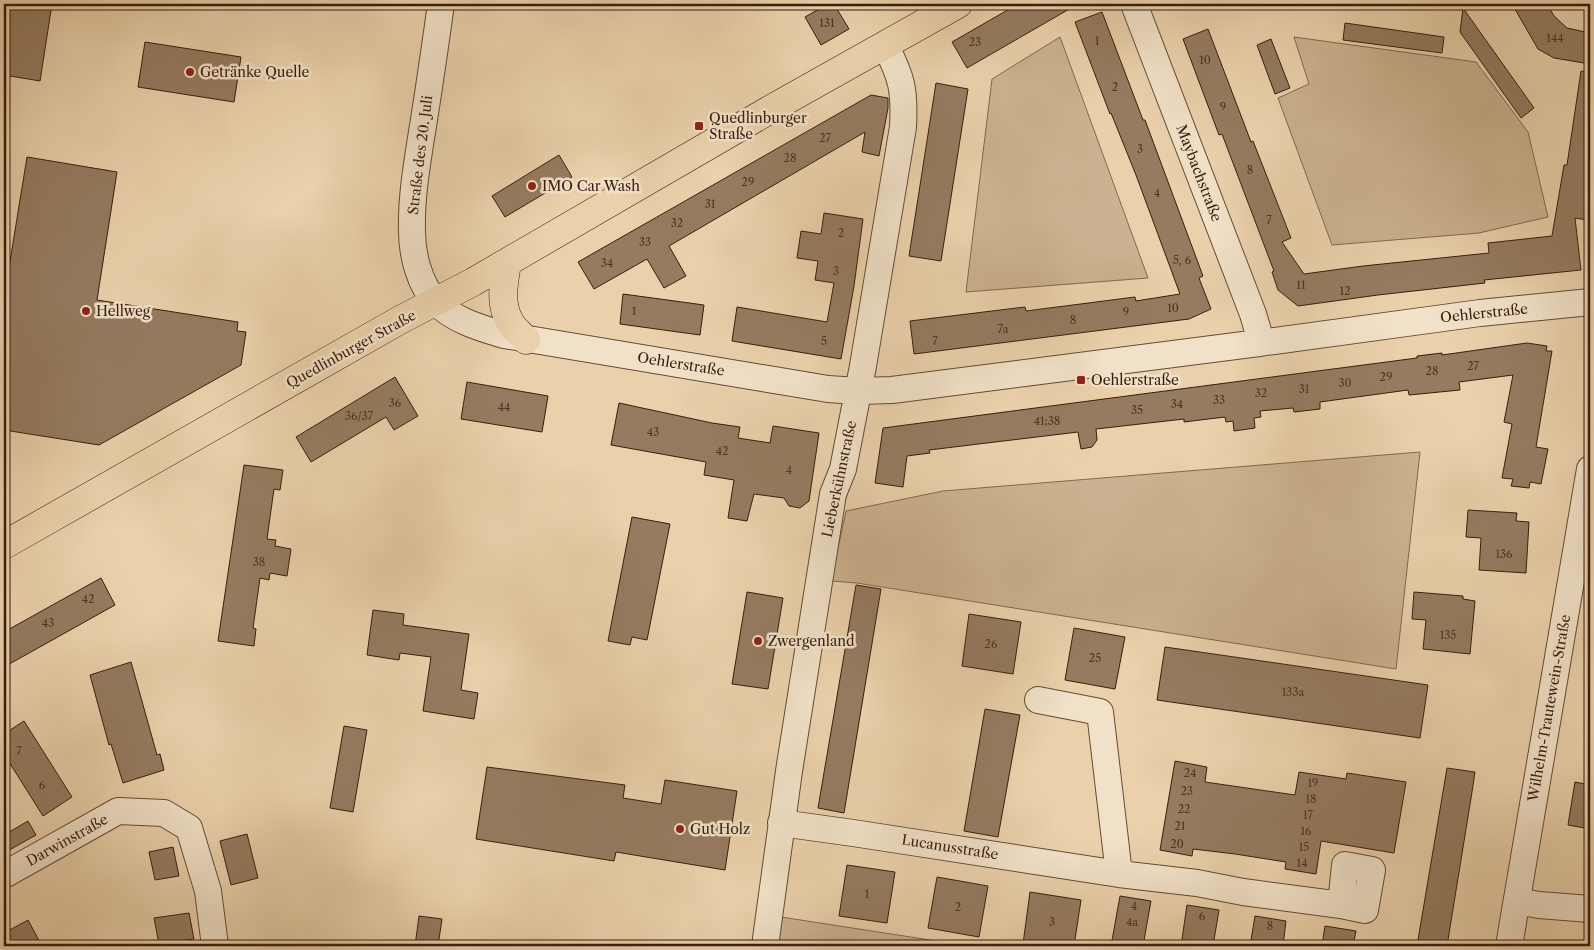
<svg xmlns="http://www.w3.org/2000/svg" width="1594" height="950" font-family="'Libre Caslon Text',serif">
  <rect width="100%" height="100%" fill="#ead1ab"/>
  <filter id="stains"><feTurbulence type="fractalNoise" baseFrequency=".004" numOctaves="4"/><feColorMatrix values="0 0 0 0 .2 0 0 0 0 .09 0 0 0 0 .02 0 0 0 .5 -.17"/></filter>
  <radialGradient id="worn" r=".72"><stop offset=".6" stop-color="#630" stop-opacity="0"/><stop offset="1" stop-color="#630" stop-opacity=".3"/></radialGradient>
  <path fill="#ccb290" stroke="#826850" d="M1060,37L1148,278L966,292L992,79Z
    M1294,37L1476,62L1528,132L1548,217L1479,233L1332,245L1278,98L1309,84Z
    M1420,452L1396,669L857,583L831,581L846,511L943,491Z
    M781,917L969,946H777Z"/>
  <path fill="#957b60" stroke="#391d0f" d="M4,4H52L40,81L4,75Z
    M828,4H834L849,29L821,45L805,17Z
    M1018,4H1078L967,68L952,42Z
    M1512,4H1547L1554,16L1567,28L1590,33V64L1554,58L1538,49Z
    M1463,8L1534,108L1521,118L1460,32Z
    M1102,12L1143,120H1145L1203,276L1199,278L1211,309L1189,319L914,354L910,321L1025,307L1026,311L1135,297L1136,301L1180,294L1136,175L1111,113L1110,114L1075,22Z
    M1345,23L1444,37L1442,53L1343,40Z
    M1208,29L1251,142L1253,141L1291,238L1282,242L1304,274L1363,266L1489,253L1488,243L1552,236L1564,165H1567L1581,71L1590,72V204L1587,220L1575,218L1581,270L1484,280L1485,283L1378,295L1298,306L1278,290L1272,272L1274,271L1222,134L1219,135L1183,39Z
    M1271,39L1290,88L1275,94L1257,45Z
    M145,42L241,57L234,102L138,87Z
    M936,83L968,89L941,261L909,256Z
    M871,95L888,98V108L879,156L862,152L865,132L669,246L686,276L664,288L647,259L594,289L578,262Z
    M559,155L572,177L505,217L492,196Z
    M27,157L117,172L97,300L238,322L237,331L246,332L241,365L99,445L4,430V285L6,286Z
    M824,213L863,219L854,286L841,359L732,341L737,307L827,322L834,283L815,280L818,261L797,258L801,231L821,234Z
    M623,294L704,305L700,335L620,324Z
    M1527,343L1547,346L1546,351H1552L1536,447L1548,449L1541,484L1530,482L1529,488L1511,486L1513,479L1502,478L1512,424L1504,422L1513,375L1459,382L1460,390L1409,395L1408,390L1320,402V409L1294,412L1293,408L1260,411L1261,417L1254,418L1255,428L1234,431L1233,421L1226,422L1225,417L1184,422V419L1096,429L1097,440L1092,447L1081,449L1078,432L929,450L930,453L907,456L903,487L875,483L883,428L1417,358V356L1442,353V355Z
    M395,377L418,416L394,430L386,417L311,462L296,437Z
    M467,382L548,396L542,432L461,419Z
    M619,403L712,423L740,427L738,438L770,443L773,426L819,433L809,501L800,508L789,506L784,498L754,494L747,521L728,518L734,480L704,475L706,462L611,445Z
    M244,465L283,470L280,490L274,489L267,539L276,540L275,546L291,549L287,576L270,573L269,580L260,578L253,628L256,629L254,646L218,641Z
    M1468,510L1517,513L1516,521L1529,522L1526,573L1479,570L1481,538L1466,537Z
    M632,517L670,524L647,640L632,637L630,645L608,641Z
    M101,578L115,605L4,667V632Z
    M856,585L881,589L844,813L818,808Z
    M747,592L783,598L768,689L732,684Z
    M1414,592L1463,596V599L1475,601L1470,654L1423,649L1426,620L1412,619Z
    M373,610L404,614L403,625L469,634L461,690L478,693L474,719L423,711L431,657L400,653L399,660L367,655Z
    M969,614L1021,622L1013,674L962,666Z
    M1074,628L1125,637L1115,689L1065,680Z
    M1165,647L1428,685L1420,738L1157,700Z
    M131,662L157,755L160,754L164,770L123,783L111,744L109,745L90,675Z
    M985,709L1020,715L998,837L964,831Z
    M24,721L72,797L43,816L4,754V734Z
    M344,726L367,730L353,812L330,808Z
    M1175,761L1207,767L1205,782L1295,795L1299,772L1346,779L1347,773L1406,782L1394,853L1321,841L1316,874L1285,869L1286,862L1235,854L1193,849L1192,856L1160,850Z
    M487,767L625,785L623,798L661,804L665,780L737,791L725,870L616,852L614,861L476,839Z
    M1447,768L1475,772L1472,792L1447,946H1417Z
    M1575,782L1590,785V829L1568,825Z
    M28,821L36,835L4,853V835Z
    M247,834L258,878L231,885L220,841Z
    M173,847L179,876L155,880L149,852Z
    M847,865L895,872L887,923L839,916Z
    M937,877L988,886L979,937L928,928Z
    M1030,892L1081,900L1074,946H1038L1023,944Z
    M1120,896L1151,901L1143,946H1111Z
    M1187,905L1219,910L1213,946H1181Z
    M189,913L194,939L159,944L154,918Z
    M419,916L442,919L438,946H415Z
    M1255,916L1286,921L1283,946H1250Z
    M28,920L42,946H10L4,933Z
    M1325,926L1356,931L1353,946H1322Z"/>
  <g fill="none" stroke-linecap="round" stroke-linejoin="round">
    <g stroke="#654a36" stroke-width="28">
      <path id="minor" d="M441,4C435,47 429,89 422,132C417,164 411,198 412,231C412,254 419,284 436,302C453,320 480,328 504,335L828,389L858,391L892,390L1259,343L1480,313L1590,302
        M1134,4L1253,314L1258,331L1259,343
        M1038,700L1100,712L1119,874
        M781,823L853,833L1119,874L1197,883L1243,892L1341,905L1365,910L1372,870L1345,865L1341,905
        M4,875L118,811L164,813L189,828L208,891L215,946
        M1517,901L1539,905L1590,909
        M765,946L789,771L833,494L843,469L863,366L903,127C905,91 902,77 885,45
        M1509,946L1590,469"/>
    </g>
    <g stroke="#391d0f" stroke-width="29">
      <path id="major" d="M507,263C504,283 499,303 510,322C513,329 521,334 526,340
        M4,545L400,320L473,282L778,105L958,4"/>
    </g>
    <use href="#minor" stroke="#f1e1c8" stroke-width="26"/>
    <use href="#major" stroke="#ead1ab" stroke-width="28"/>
  </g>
  <g fill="#8f2418" stroke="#f1e1c8" stroke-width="2">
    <circle cx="190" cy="72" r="5"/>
    <rect x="694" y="121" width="10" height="10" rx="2.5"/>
    <circle cx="532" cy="186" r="5"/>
    <circle cx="86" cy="311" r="5"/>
    <rect x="1076" y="375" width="10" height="10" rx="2.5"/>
    <circle cx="758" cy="641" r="5"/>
    <circle cx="680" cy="829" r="5"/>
  </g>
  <g text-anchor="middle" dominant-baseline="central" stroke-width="5" stroke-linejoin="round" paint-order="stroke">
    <g font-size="11" fill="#503423">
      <text x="827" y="23">131</text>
      <text x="1555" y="38">144</text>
      <text x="1097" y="41">1</text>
      <text x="975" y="42">23</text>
      <text x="1205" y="60">10</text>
      <text x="1115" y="87">2</text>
      <text x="1223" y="107">9</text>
      <text x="825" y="138">27</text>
      <text x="1140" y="149">3</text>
      <text x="790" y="158">28</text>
      <text x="1250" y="170">8</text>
      <text x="748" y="182">29</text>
      <text x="1157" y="193">4</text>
      <text x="710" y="204">31</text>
      <text x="1269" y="220">7</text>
      <text x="677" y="223">32</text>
      <text x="841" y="233">2</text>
      <text x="645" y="242">33</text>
      <text x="1182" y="260">5, 6</text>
      <text x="607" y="263">34</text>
      <text x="836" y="271">3</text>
      <text x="1301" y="285">11</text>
      <text x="1345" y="291">12</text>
      <text x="1173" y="308">10</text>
      <text x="634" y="311">1</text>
      <text x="1126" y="312">9</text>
      <text x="1073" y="320">8</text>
      <text x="1003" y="329">7a</text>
      <text x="824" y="341">5</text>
      <text x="935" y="341">7</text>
      <text x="1473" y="366">27</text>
      <text x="1432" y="371">28</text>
      <text x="1386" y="377">29</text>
      <text x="1345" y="383">30</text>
      <text x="1304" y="389">31</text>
      <text x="1261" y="393">32</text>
      <text x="1219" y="400">33</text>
      <text x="395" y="403">36</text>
      <text x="1177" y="404">34</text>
      <text x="504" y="407">44</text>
      <text x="1137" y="410">35</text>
      <text x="359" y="416">36/37</text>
      <text x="1047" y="421">41;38</text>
      <text x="653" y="432">43</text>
      <text x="722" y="451">42</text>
      <text x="789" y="470">4</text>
      <text x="1504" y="554">136</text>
      <text x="259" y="562">38</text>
      <text x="88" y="599">42</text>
      <text x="48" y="623">43</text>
      <text x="1448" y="635">135</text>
      <text x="991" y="644">26</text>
      <text x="1095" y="658">25</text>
      <text x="1293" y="692">133a</text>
      <text x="19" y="751">7</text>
      <text x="1190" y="773">24</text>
      <text x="1313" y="783">19</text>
      <text x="42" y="785">6</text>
      <text x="1187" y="791">23</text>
      <text x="1311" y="799">18</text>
      <text x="1184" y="809">22</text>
      <text x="1308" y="815">17</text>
      <text x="1180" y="826">21</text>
      <text x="1306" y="831">16</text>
      <text x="1177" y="844">20</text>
      <text x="1304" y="847">15</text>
      <text x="1302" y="863">14</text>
      <text x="867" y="894">1</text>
      <text x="1134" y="906">4</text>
      <text x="958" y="907">2</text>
      <text x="1202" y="916">6</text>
      <text x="1052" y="922">3</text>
      <text x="1132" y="922">4a</text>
      <text x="1270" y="926">8</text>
    </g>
    <g font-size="14" fill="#391d0f" stroke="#f1e1c8" text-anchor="start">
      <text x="200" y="72">Getränke Quelle</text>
      <text x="709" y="118">Quedlinburger<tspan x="709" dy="16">Straße</tspan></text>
      <text x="542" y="186">IMO Car Wash</text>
      <text x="96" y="311">Hellweg</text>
      <text x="1091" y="380">Oehlerstraße</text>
      <text x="768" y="641">Zwergenland</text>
      <text x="690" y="829">Gut Holz</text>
    </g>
    <g font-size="14" fill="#391d0f" stroke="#f1e1c8">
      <text transform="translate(420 155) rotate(-83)">Straße des 20. Juli</text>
      <text transform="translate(1199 173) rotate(69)">Maybachstraße</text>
      <text transform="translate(1484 313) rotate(-6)">Oehlerstraße</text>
      <text transform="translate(351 349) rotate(-29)">Quedlinburger Straße</text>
      <text transform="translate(681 364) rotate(9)">Oehlerstraße</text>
      <text transform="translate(839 479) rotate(-78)">Lieberkühnstraße</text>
      <text transform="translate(1549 708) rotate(-80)">Wilhelm-Trautewein-Straße</text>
      <text transform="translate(67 840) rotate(-29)">Darwinstraße</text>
      <text transform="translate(950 847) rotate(9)">Lucanusstraße</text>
    </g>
  </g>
  <rect width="1594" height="950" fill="none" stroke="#ead1ab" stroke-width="20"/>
  <rect x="5" y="5" width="1584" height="940" fill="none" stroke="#391d0f" stroke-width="2.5"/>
  <rect x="10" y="10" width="1574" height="930" fill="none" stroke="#391d0f"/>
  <rect width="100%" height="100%" filter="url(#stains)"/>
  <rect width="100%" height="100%" fill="url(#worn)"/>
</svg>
